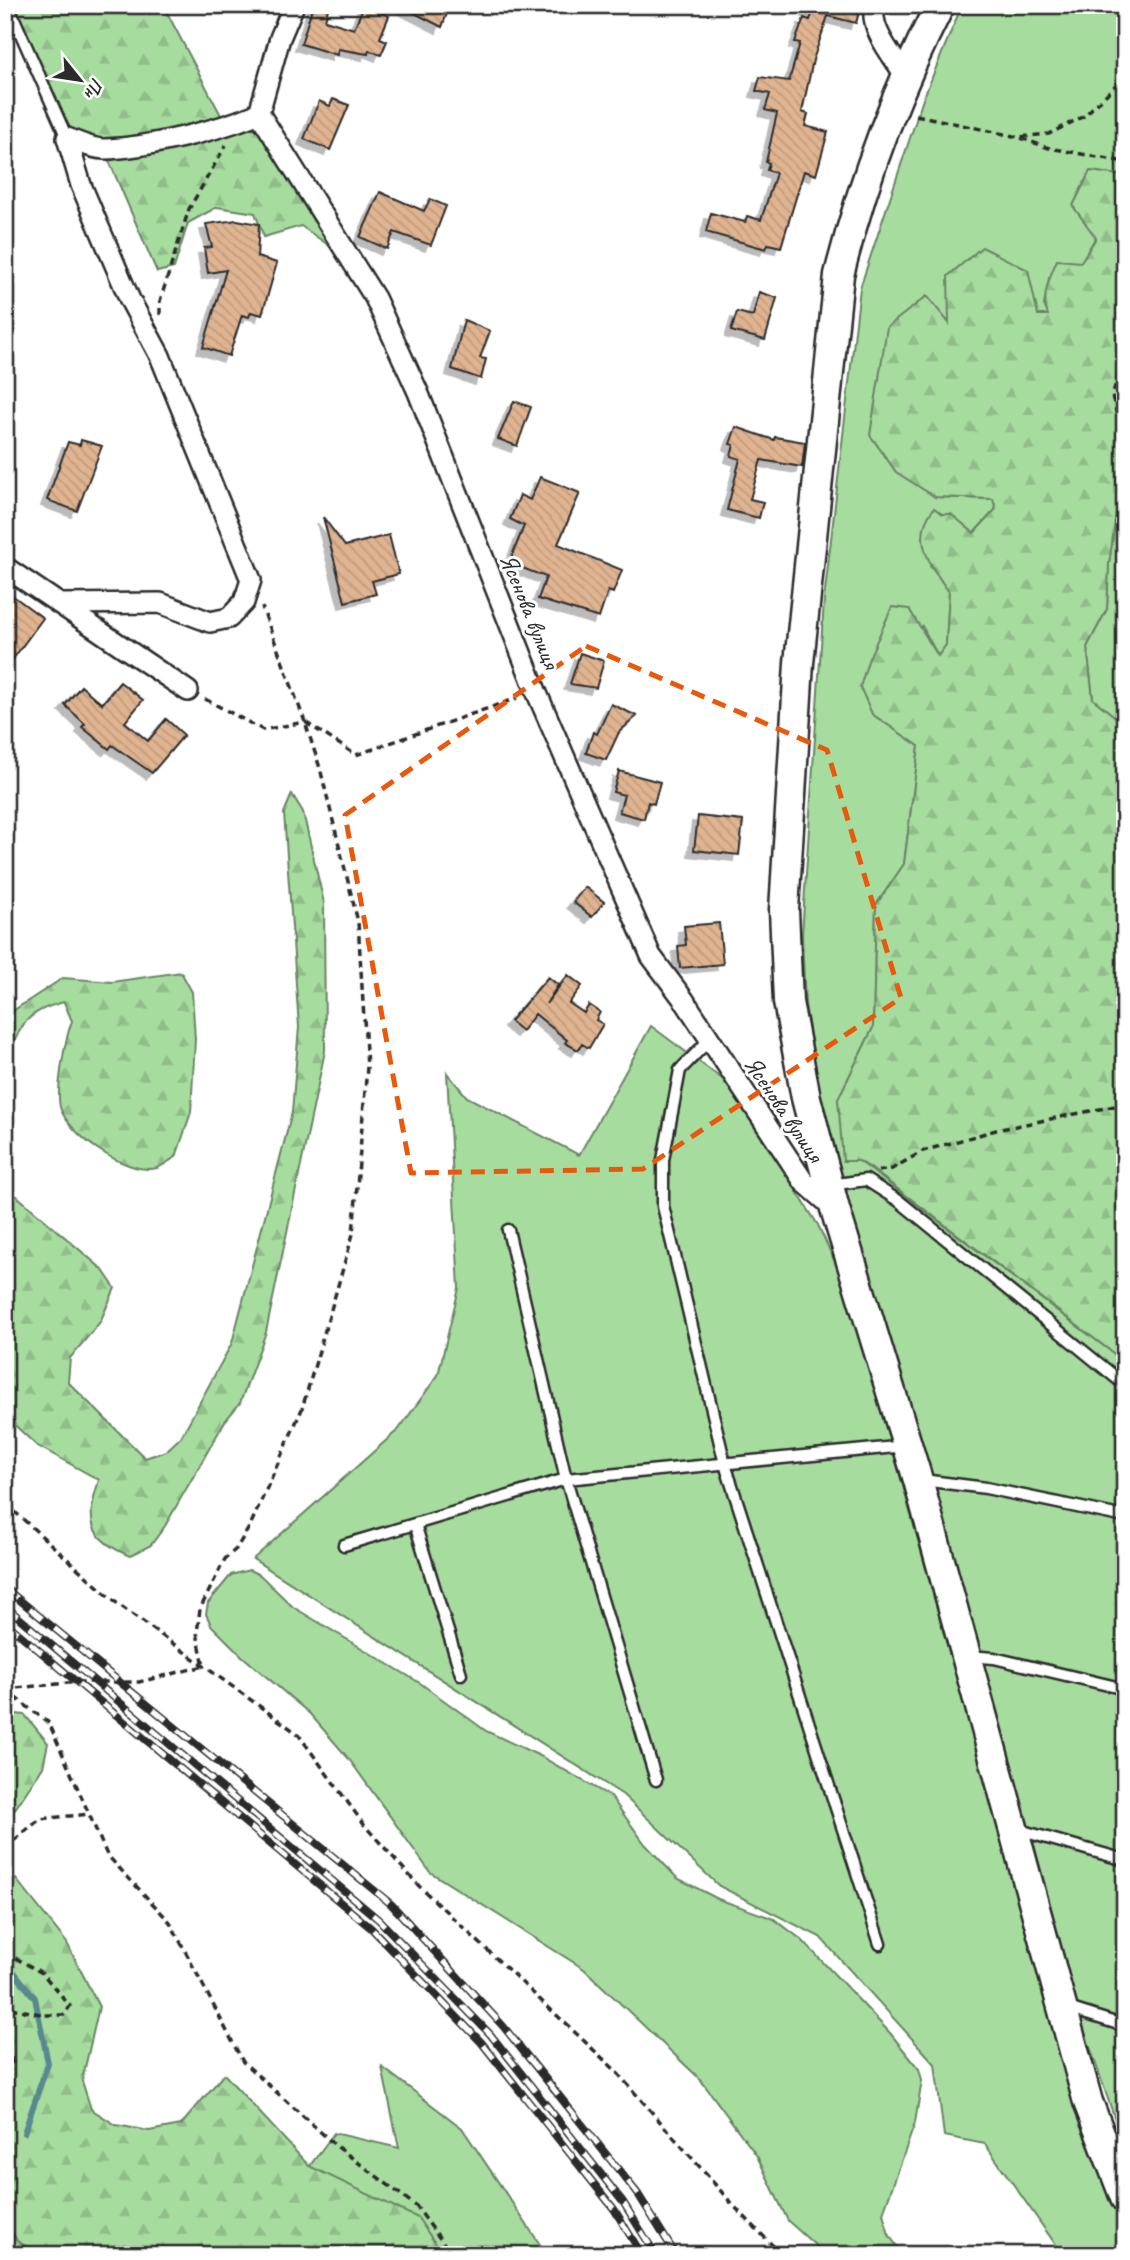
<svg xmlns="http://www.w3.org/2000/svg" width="1130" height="2260" font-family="Caveat,sans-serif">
  <defs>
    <pattern id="forest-firs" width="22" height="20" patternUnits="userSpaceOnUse" patternTransform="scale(1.75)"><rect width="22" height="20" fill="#a7dc9f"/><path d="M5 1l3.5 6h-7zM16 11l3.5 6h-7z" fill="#90bd89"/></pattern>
    <pattern id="building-back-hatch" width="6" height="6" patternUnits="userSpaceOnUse" patternTransform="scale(1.75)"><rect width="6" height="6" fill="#e0b491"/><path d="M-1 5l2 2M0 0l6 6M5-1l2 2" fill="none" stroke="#c09b7d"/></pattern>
    <filter id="shadow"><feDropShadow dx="-6" dy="6" stdDeviation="0" flood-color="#0004"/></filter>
  </defs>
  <rect width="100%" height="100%" fill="#fff"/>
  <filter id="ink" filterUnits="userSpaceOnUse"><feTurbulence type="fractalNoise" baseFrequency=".0143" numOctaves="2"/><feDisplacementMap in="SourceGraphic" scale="14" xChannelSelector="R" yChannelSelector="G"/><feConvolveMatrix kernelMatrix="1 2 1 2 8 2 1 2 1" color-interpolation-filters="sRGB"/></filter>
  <g filter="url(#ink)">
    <path fill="#a7dc9f" stroke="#698465" stroke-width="2" d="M962,5H1125V176L1090,171L1073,206L1096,237L1081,262L1049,278L1044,305L1049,316L950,324L935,497L993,499L996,509L974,533L930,566L949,591L946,645L938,656L922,626L872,714L919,746L904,864L876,905L873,1028L838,1099L859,1161L1125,1362V2148L1083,2027L1035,1848L830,1160L805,1004L802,935L824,600L860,288L923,99Z
      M1125,488V719H1118L1093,699L1087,647L1107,609L1109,564L1117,507Z
      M651,1026L729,1084L818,1225L848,1290L1077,2108L1125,2217V2255H1063L985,2144L944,2136L935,2064L820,1937L719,1886L623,1795L253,1559L399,1429L438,1375L459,1288L447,1073L467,1097L579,1155Z
      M249,1570L260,1575L293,1607L420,1683L486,1731L540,1756L611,1797L645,1844L677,1878L718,1899L774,1919L802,1940L890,2033L919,2069L922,2080L915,2123L883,2213L889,2235L903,2255H826L788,2221L757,2156L700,2079L584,1969L430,1872L349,1759L310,1714L242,1656L211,1625L206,1614L208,1603L231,1575Z
      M382,2067L462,2128L547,2255H440L309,2167L334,2133L399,2148Z
      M5,2218L17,2241L41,2255H11Z"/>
    <path fill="url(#forest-firs)" stroke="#698465" stroke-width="2" d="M13,5H163L223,119L103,146L81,137L64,122Z
      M249,127L265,132L341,254L301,226L264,237L255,213L217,207L188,223L174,268L157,272L109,161Z
      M1090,171L1125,176V488L1117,507L1109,564L1107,609L1087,647L1093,699L1118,719H1125V1362L869,1167L859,1161H843L838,1099L873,1028L876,905L904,864L919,746L872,714L860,687L869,658L892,607L909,609L938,656L946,645L949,592C930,565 910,538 934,508L942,514H951L974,533L996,509L993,499L935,497L896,472L870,435L887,327L927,296L949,323L948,276L982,247L1028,270L1038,315H1048C1041,297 1049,278 1057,260L1081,262L1096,238L1073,206Z
      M292,794L303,812L324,903L325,1051L266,1332L240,1403L225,1421L165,1526L151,1545L130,1556C87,1538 86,1521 99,1480L36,1445L5,1416V1186L102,1269L115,1288L100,1322L70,1358L68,1382L145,1458L166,1451L181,1437L232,1343L292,1112L299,1027L284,813Z
      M181,972L192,992L195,1039L191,1112L176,1157C170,1160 163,1166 157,1168C128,1176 68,1135 60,1107C56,1090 65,1039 72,1021L64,1002C22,1012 19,1029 5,1066V1016L63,978L112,982Z
      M5,1713L25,1715L48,1743L43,1767L5,1824Z
      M16,1879L67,1943L99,2007L82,2081L91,2109L116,2125L149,2131L181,2125L224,2074L309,2166L418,2218L443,2255H41L17,2241L6,2220L11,2255H5V1887Z"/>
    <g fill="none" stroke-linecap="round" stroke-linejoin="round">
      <path stroke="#58898e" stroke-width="6" d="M5,1961L35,1998L48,2063L24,2133"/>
    </g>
    <path fill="url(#building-back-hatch)" stroke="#2b2b2b" stroke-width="2" filter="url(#shadow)" d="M313,5H329L325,20L354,29L364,5H382L379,12L389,16L380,38L387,41L381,55L369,50L368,54L338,49L337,55L301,44Z
      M399,5H450L442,27Z
      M809,5H861L856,23L828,16L813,60L802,112L808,114L805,126L828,132L816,175L804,171L781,247L768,244L766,249L706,232L711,213L745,222L747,216L761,220L776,173L767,170L769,163L766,162L777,113L765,110L770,94L756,91L760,77L789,81L800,43L795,42L804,18L810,20L813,12L808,11Z
      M333,99L349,105L330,150L304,139L319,101L330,106Z
      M380,192L424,211L430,199L446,206L431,245L394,232L387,249L360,237Z
      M237,220L259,224L257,257L277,263L262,315L251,312L249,317L242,315L229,356L203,347L226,270L208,273L204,248L212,247L206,224Z
      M759,292L777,298L765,340L731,331L737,312L753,316Z
      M464,320L490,331L480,358L486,359L481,379L452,369Z
      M514,401L531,407L517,446L498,439Z
      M736,427L774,440L775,437L805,442L802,467L761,460L750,499L763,502L759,518L727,510L740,459L731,456L734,445L730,444Z
      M81,440L102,446L77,511L47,500L68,442L80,445Z
      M540,477L580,493L558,544L622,570L613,593L608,591L599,618L538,599L546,577L509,563L524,526L510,519L520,495L530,500Z
      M323,517L345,546L389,535L399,574L372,581L376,594L345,602Z
      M5,590L43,618L5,670Z
      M580,653L604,661L596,688L570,684Z
      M120,682L143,700L125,722L148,741L166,719L184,735L152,773L112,745L109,749L82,727L85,724L65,705L81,686L102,704Z
      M611,704L637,716L619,732L606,760L586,753L593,732L597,734Z
      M619,771L660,782L654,804L648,802L644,819L619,812L624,795L613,792Z
      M698,816L743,821L739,855L694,850Z
      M585,887L604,902L592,917L573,902Z
      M719,923L723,964L680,968L678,946L686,945L684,926Z
      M568,975L582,986L569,1003L584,1013L589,1005L600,1012L596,1020L603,1024L589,1048L582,1044L578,1050L565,1043L567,1040L535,1014L522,1031L510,1021L548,977L558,985L546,1004Z"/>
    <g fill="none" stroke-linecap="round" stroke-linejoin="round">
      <g stroke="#2b2b2b" stroke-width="15">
        <path id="lane" d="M8,5L67,138
          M709,1040L680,1070L663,1160V1206L725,1464L880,1944
          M830,1185L866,1180L899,1201L1125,1385
          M508,1230L566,1479L656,1780
          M922,1480L986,1488L1125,1517
          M415,1524L461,1674
          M344,1545L566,1479L906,1446
          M968,1656L994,1658L1125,1689
          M1019,1830L1125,1860
          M1068,2008L1125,2026"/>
      </g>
      <g stroke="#2b2b2b" stroke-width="24">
        <path id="street" d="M294,5L280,38L259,113L375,298L418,392L536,691L651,956L684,1000L804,1182L835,1209
          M875,5C868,28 893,56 904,74
          M67,138C78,142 92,149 104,149C147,148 220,130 259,113
          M5,567L188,691
          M62,604L160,603L210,622L229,618L244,602L251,580L160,356L130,300L81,185L67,138"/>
      </g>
      <g stroke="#2b2b2b" stroke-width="33">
        <path id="secondary" d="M940,5C895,93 863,179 839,275L799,663L784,910L788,1002L806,1098L835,1209L918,1480L1088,2102L1125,2198"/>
      </g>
      <path stroke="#2b2b2b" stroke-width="3.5" stroke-dasharray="7 5" stroke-linecap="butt" d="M916,115L1018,137L1049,134L1084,116L1125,76
        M1021,138L1049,148L1125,162
        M160,315V301L189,209L226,145
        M1117,415L1112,396L1125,353
        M205,699L263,730L305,722L262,607
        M878,1171L892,1169L923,1151L996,1130L1125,1104
        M5,1503L114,1601L298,1734L365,1826L419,1886L614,2069L733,2205L782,2255
        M5,1689L79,1682H139L204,1666L197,1633L200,1609L225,1559L236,1549L250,1526L302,1409L353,1234L367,1067L358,922L320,768L305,722L356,755L517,698
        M5,1690L49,1723L107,1855L170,1922L243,2062L335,2145L416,2206L452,2255
        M5,1848L40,1819L90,1814
        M5,1952L42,1973L70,2006L64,2015H45L5,2007
        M5,2034L13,2065L5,2080"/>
      <use href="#lane" stroke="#fff" stroke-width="10"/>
      <use href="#street" stroke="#fff" stroke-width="19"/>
      <use href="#secondary" stroke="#fff" stroke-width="28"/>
      <g stroke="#2b2b2b" stroke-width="8">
        <path id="rail" d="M5,1588L391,1904L503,2026L638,2194L676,2255
          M5,1606L379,1920L490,2034L623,2202L656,2255
          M5,1622L371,1928L481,2042L614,2209L642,2255"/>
      </g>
      <use href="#rail" stroke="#fff" stroke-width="5" stroke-dasharray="16" stroke-linecap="butt"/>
    </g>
  </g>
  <path fill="none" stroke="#e8590c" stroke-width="5" stroke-dasharray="14 9" stroke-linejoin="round" d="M586,646L827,750L901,998L643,1169L411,1173L345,815Z"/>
  <g text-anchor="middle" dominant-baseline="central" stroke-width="6" stroke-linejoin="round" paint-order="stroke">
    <g font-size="24" fill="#2b2b2b" stroke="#fff">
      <text transform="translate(530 611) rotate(68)">Ясенова вулиця</text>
      <text transform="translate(784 1109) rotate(56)">Ясенова вулиця</text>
    </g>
  </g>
  <rect width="1130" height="2260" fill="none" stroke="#fff" stroke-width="28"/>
  <rect x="14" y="14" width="1102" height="2232" fill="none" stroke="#2b2b2b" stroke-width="2.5" filter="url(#ink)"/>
  <g transform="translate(80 80) rotate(120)" stroke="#ffffff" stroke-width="5" paint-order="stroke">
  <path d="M0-5L12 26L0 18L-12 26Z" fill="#2b2b2b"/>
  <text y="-10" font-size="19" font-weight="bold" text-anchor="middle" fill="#2b2b2b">Пн</text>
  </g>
</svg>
